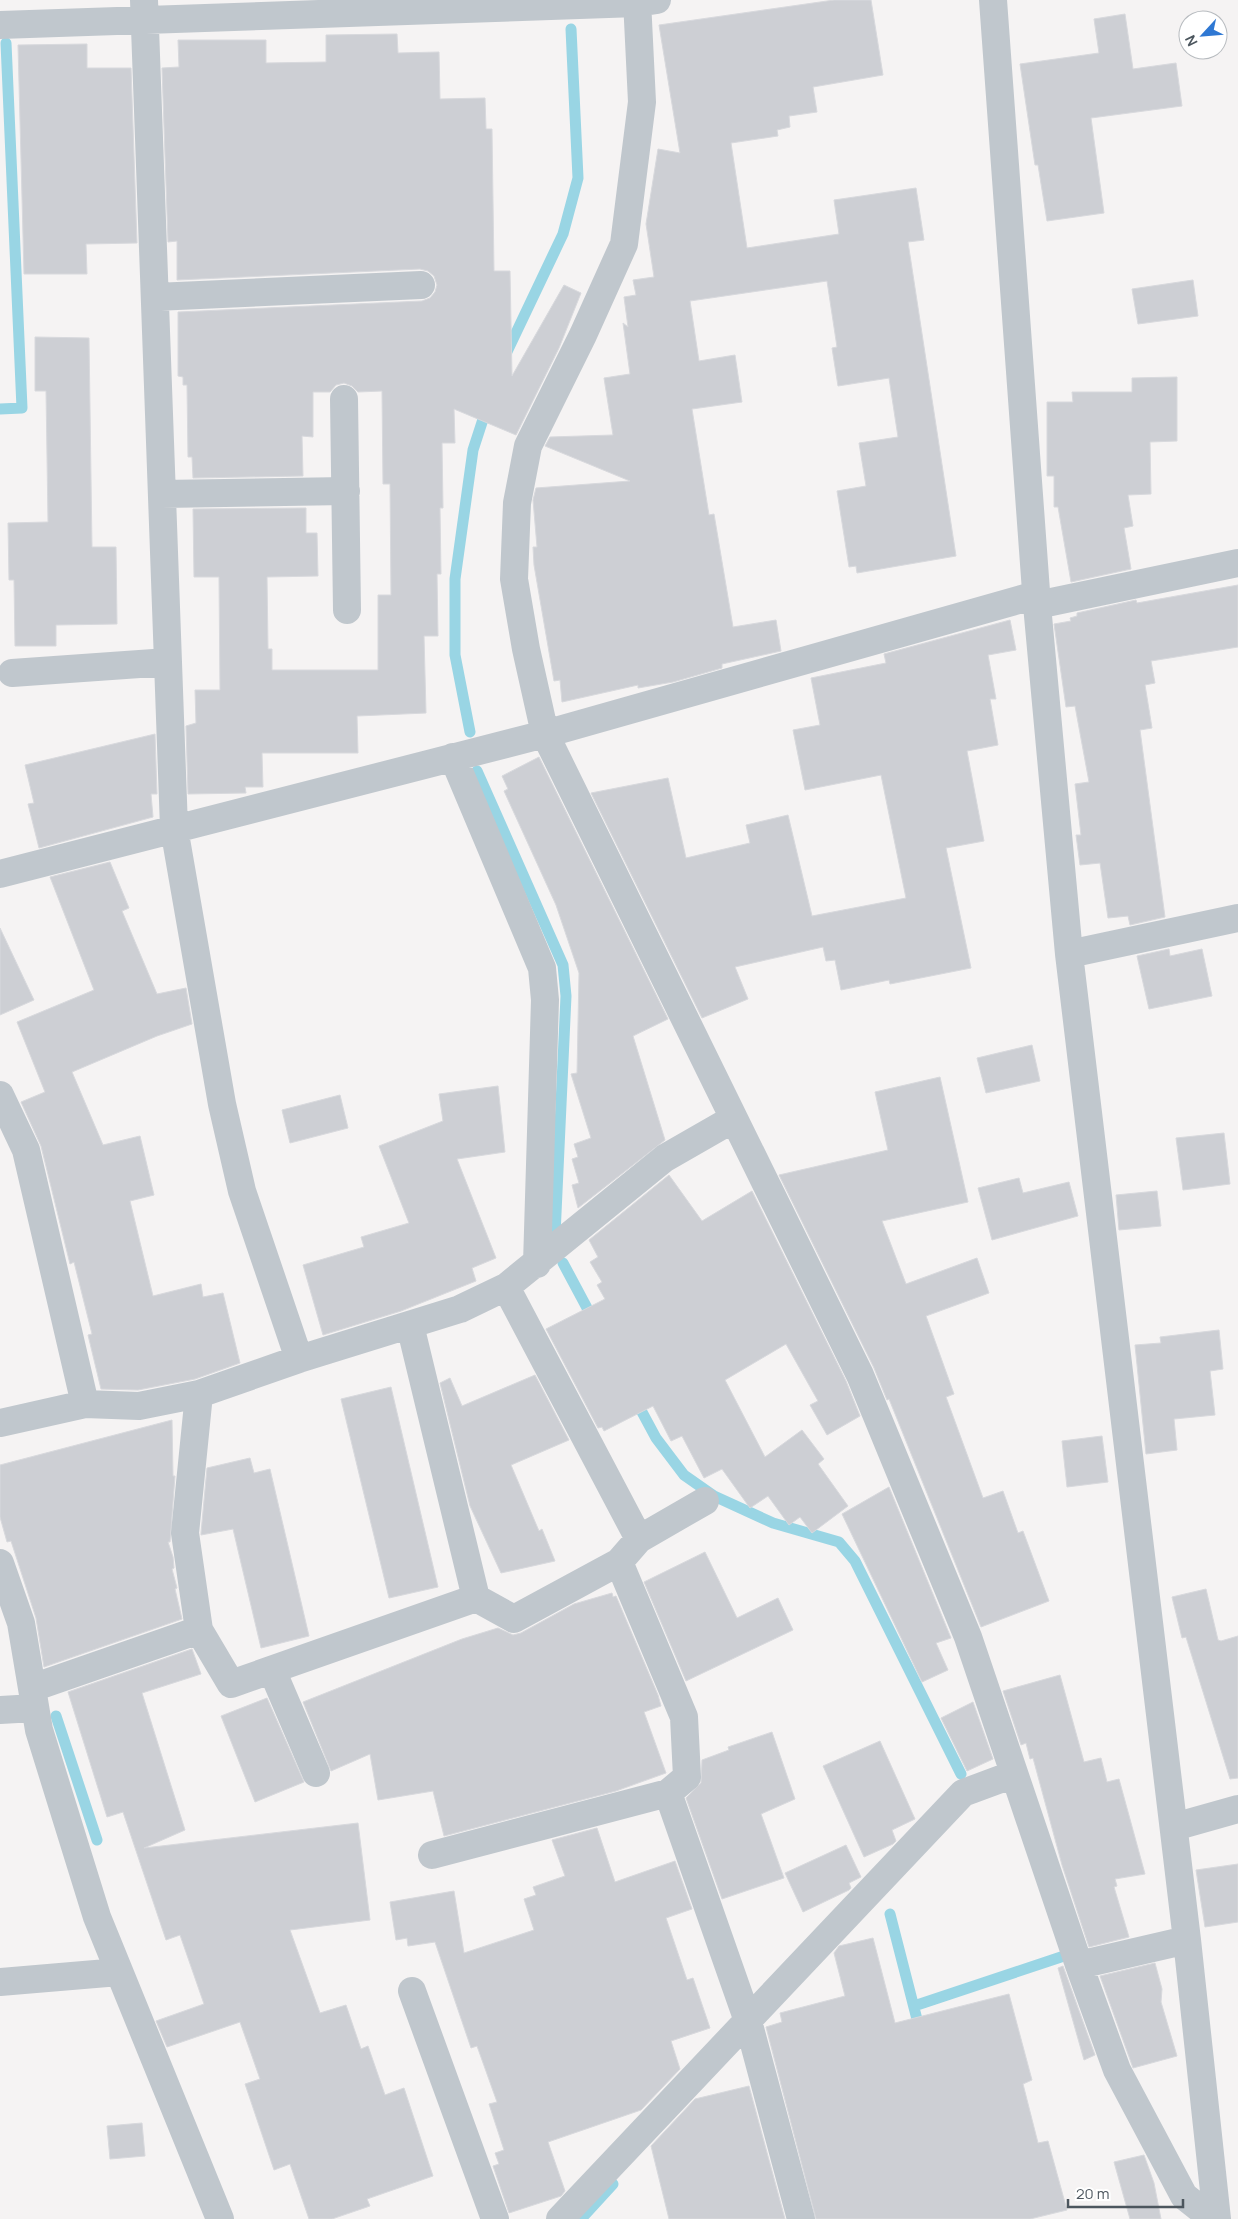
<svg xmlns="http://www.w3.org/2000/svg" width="1238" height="2219" font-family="Manrope,sans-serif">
  <rect width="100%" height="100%" fill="#f5f3f3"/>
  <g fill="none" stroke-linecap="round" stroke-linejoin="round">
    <path stroke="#99d5e4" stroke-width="11" d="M505,356L563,234L578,178L571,29
      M0,409L22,408L6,43
      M470,732L455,655V579L473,450L487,407
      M477,771L563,965L566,996L555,1235
      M563,1263L594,1321
      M635,1399L656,1438L684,1475L714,1496L773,1523L839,1542L855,1561L961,1774
      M56,1716L97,1840
      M890,1914L920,2031
      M914,2006L1061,1957
      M581,2219L613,2184"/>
  </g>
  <path fill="#cdcfd4" stroke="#d8d9dd" d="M834,0H871L883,75L813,87L817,112L789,116L790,127L777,130L778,136L731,143L747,248L839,234L834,200L916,188L924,240L908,242L956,556L857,573L856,566L849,567L837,491L866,486L859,443L898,437L889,378L838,386L832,348L837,347L827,281L690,301L699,361L735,355L742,402L692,409L709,515L714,514L733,627L776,620L781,651L722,664V668L673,682L638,688V685L562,702L560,680L554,681L534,565L533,547H537L533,500L536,488L630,481L545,446L550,437L613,435L604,378L630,374L623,323L628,327L624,297L636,295L633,280L654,277L646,224L658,149L680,153L659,25Z
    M1125,14L1133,69L1176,63L1182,106L1091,118L1104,213L1047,221L1038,165H1035L1020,64L1099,53L1094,19Z
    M397,34L398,53L439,52L440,99L485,98L486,129H492L494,271H510L512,376L564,285L581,293L559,348L516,435L454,409L455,443H442L443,508H440L441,574H437L438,636H424L426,713L357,716L358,753H262L263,787H245L246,793L188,794L186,726L196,723L195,690H220L219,577H194L193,509L306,508V533H317L318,576L267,577L268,649H272V670H378V595H391L390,484H383L382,391L358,392L352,386L344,383L336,385L330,392H313V437L302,436L303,476L193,478L192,457H188L187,385H183V377L178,376V312L422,301L430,298L435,292L437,285L434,276L428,271L420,269L177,280V241L168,242L162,68L179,67L178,40H266V63L326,62V35Z
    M87,44V68H131L137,243L86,244L87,274H24L18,45Z
    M1193,280L1198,316L1138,324L1132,289Z
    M35,337L89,338L92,547H116L117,624L56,625V646H15L14,580H9L8,523L48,522L46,391H35Z
    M1177,377V441L1150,442L1151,494L1128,495L1133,526L1124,528L1131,569L1071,582L1058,507H1054V476H1047V402H1073L1072,392H1132V378Z
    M1238,585V647L1151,661L1155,683L1145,685L1152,728L1140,730L1165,917L1130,925L1128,916L1108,918L1100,863L1080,865L1076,835H1081L1075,784L1089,782L1075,706L1066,707L1054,624L1071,621L1070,618L1077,616V613L1136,600L1137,603Z
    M1010,620L1016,650L988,655L996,699H990L998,745L967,751L984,841L946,848L971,968L890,984L889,980L841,990L835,960L826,961L823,947L735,967L748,999L702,1018L591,793L668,778L686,858L750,843L746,825L788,815L812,916L906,898L881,775L805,790L793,730L820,725L811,678L886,663L884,654Z
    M155,734L157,794H151L153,817L39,848L28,804L34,803L25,765Z
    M539,757L668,1019L633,1036L665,1140L578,1208L572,1185L579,1183L572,1159L578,1157L574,1144L591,1138L571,1074L577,1073L579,973L556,905L504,791L508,789L502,776Z
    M110,862L129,908L122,911L157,994L186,988L192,1024L157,1036L72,1072L103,1145L140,1136L154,1195L130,1201L153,1296L201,1284L203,1297L223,1293L240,1363L195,1379L138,1390L101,1389L88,1335L92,1334L74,1262L70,1264L41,1146L21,1102L45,1092L17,1022L94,990L50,877Z
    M0,928L34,1000L0,1015Z
    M1169,949L1170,956L1202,949L1212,996L1149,1009L1137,956Z
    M1032,1045L1040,1081L986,1093L977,1058Z
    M940,1077L968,1202L882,1221L906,1284L977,1258L989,1293L926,1316L954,1394L946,1397L983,1498L1003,1491L1018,1533L1023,1531L1049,1601L981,1627L889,1399L887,1400L874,1368L779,1175L888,1150L875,1092Z
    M498,1086L505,1152L457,1159L496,1258L472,1268L476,1281L401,1311L323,1335L303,1265L364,1247L361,1237L409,1223L379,1146L443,1121L439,1094Z
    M340,1095L348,1128L290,1143L282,1110Z
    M1224,1133L1230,1184L1183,1190L1176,1138Z
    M669,1175L702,1221L752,1191L846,1381L860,1416L827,1435L810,1405L818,1401L786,1344L725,1380L765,1457L802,1430L824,1459L818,1464L848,1506L812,1533L800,1517L789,1525L768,1496L750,1508L722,1469L704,1478L682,1436L671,1441L653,1406L604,1431L602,1427L598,1428L546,1329L605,1299L597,1285L602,1282L590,1262L598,1257L589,1240Z
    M1019,1178L1023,1193L1069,1182L1078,1216L992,1240L978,1188Z
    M1157,1191L1161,1226L1119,1230L1116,1195Z
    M1219,1330L1223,1369L1210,1371L1215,1415L1174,1419L1177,1450L1146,1454L1135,1345L1161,1343L1160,1337Z
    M535,1375L569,1440L511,1465L539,1531L542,1529L555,1561L501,1573L470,1506L440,1383L450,1378L462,1406Z
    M391,1387L438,1587L389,1598L341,1399Z
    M172,1420L173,1476H175L170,1542H168L173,1557L174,1568L172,1569L177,1588L175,1589L182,1619L44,1667L36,1618L11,1541L7,1542L0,1517V1465Z
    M1102,1436L1108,1482L1067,1487L1062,1441Z
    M250,1458L254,1473L270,1469L309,1636L261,1648L233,1529L201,1535V1533L207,1468Z
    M889,1487L951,1638L936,1643L948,1670L922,1682L842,1514Z
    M705,1552L737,1618L778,1598L793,1630L686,1681L644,1582Z
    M1206,1589L1218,1640L1221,1641L1238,1636V1778L1230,1779L1186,1637L1182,1638L1172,1597Z
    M612,1593L613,1597L616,1596L658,1695L661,1706L644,1712L666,1773L616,1791L444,1836L433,1791L378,1800L370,1754L331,1771L303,1702L462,1639L498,1628L513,1635L521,1633L574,1604Z
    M192,1649L201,1674L142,1693L185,1830L144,1848L358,1823L370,1920L290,1930L320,2013L346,2005L361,2049L368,2046L385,2095L404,2088L433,2176L367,2199L370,2206L332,2219H309L290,2164L274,2170L245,2084L260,2079L240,2022L167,2047L156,2021L204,2004L180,1935L166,1940L123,1812L107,1817L68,1692Z
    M1060,1675L1084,1762L1101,1758L1107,1782L1119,1779L1145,1874L1115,1879L1117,1886L1114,1887L1129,1937L1089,1947L1062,1865L1033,1758L1030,1759L1026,1743L1021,1745L1003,1691Z
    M267,1698L304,1782L255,1802L221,1716Z
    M973,1702L993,1759L967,1771L941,1718Z
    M772,1732L795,1799L761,1814L784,1878L722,1899L686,1798L701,1783L702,1760L729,1750L728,1747Z
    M880,1741L915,1819L892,1830L896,1841L893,1844L864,1857L823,1766Z
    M597,1828L615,1882L675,1861L692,1909L666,1918L687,1980L693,1978L710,2028L671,2041L680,2069L641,2110L548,2142L565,2191L561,2196L509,2213L493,2166L499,2164L495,2153L504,2150L489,2104L497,2102L477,2046L471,2048L435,1942L408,1946L407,1938L396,1940L390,1902L454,1891L464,1953L534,1930L524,1899L536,1895L533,1887L565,1876L552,1840Z
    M846,1845L861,1877L849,1883L851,1888L849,1890L803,1912L785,1873Z
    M1238,1864V1922L1205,1927L1196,1870Z
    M873,1938L895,2023L1009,1994L1032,2080L1023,2084L1038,2143L1048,2141L1067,2210L1030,2219H816L766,2027L782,2022L780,2013L845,1996L834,1953L839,1946Z
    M1155,1963L1162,1989L1161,2002L1177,2056L1133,2068L1100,1976Z
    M1063,1966L1095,2055L1084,2060L1058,1968Z
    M749,2086L785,2219H669L651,2146L695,2099Z
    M142,2123L145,2156L110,2159L107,2126Z
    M1144,2155L1154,2183L1161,2219H1130L1114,2162Z"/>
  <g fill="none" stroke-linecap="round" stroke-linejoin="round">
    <path stroke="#c0c7cd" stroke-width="28" d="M144,0L174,828L222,1104L242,1191L299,1359
      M637,0L642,102L624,244L583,335L528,446L517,503L514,579L526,649L545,734L860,1375L968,1637L1079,1965L1117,2070L1184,2196L1213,2219
      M993,0L1037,605L1069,954L1187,1940L1217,2219
      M0,25L637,3L657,0
      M155,297L421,285
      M344,399L347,610
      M162,494L346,491
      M1037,605L1238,563
      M12,673L168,662
      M453,757L542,968L545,1000L537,1264
      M0,874L545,734L1036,595
      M1069,954L1238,918
      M0,1095L26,1150L85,1404
      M506,1287L639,1539
      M410,1325L476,1598
      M199,1394L185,1533L199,1630L231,1684L476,1598L514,1619L619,1562L639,1539L705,1501
      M0,1423L85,1404L139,1406L199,1394L299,1359L460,1309L506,1287L665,1158L733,1119
      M619,1562L684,1717L687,1777L668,1793L748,2021L801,2219
      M0,1563L21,1623L39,1730L97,1917L220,2219
      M272,1670L316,1773
      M32,1688L199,1630
      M0,1710L35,1708
      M1174,1827L1238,1809
      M432,1855L668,1793
      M1079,1965L1187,1940
      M0,1982L119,1972
      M412,1991L495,2219
      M560,2219L963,1793L1014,1774"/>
  </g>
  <g transform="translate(1203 35) rotate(244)"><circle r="24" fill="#ffffff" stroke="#b7bbbf"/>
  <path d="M0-4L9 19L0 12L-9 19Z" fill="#2f78d3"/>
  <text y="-8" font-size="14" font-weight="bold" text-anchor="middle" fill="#4c565e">N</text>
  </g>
  <path d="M1068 2199v8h115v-8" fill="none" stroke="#4c565e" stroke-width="2.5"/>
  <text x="1076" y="2199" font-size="15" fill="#4c565e" stroke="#ffffff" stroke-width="4" paint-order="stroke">20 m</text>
</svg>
